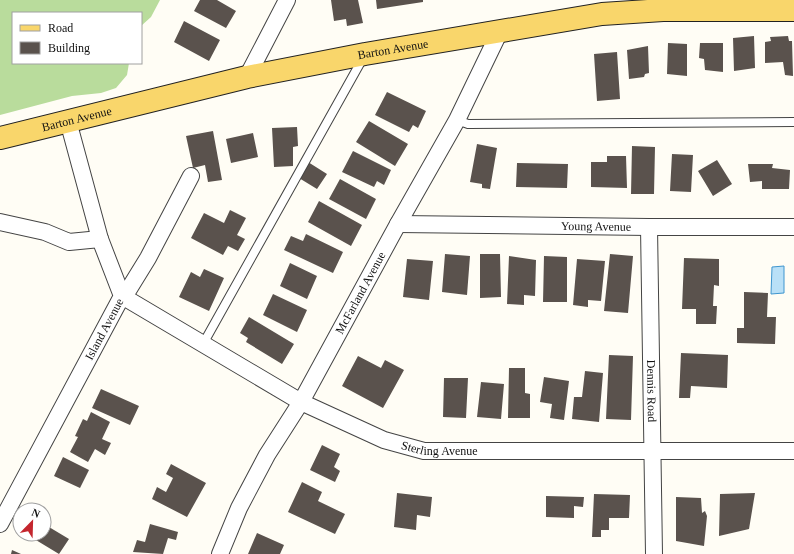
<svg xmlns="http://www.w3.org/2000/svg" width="794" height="554" font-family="'Times New Roman',serif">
  <rect width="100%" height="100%" fill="#fffdf5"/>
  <path fill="#b9dc9c" d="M0,0H160L151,17L141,26V13H13V63H129L127,75L116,88L101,93L72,96L0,115Z"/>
  <path fill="#b9e0f7" stroke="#3f96cf" d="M784,266V293L771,294L772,267Z"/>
  <path fill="#5a524d" d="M200,0H217L236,11L226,28L194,11Z
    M331,0H358L363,23L347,26L346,19L334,21Z
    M376,0H423V2L377,9Z
    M184,21L220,40L209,61L174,42Z
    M754,36L755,68L734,71L733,38Z
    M788,36L789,41H792L793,76L785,75L783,62L765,63V42L771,41L770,37Z
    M668,43L687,44V76L667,74Z
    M700,43H723V72L705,70L704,59L699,58Z
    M648,46L649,73L645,74L644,77L629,79L627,50Z
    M617,52L620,99L597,101L594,54Z
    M387,92L426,111L418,128L413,125L409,132L375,115Z
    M369,121L408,144L395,166L356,142Z
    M297,127L298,146L293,147V166L274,167L272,128Z
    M213,131L222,180L208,182L205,165L193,168L186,136Z
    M253,133L258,157L231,163L226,139Z
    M477,144L497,148L490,189L482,188V184L470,182Z
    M632,146L655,147L654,194H631Z
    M353,151L391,170L384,185L377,181L374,187L342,172Z
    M672,154L693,155L691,192L670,191Z
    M607,156H626L627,188L591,187V162H607Z
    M717,160L732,184L713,196L698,171Z
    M308,162L327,174L317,189L299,178Z
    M517,163L568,164L567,188L516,187Z
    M748,164H773L772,168L790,170L789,189H762V181L750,182Z
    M340,179L376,199L366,219L329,199Z
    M319,201L362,225L351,246L308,222Z
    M230,210L246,218L237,235L245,239L238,251L228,246L223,255L191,238L204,213L224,223Z
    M306,234L343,252L333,273L284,250L291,236L303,241Z
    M445,254L470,256L467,295L442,292Z
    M480,254H500L501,297L480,298Z
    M610,254L633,256L628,313L604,311Z
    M509,256L536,260L535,296L524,295V305L507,304Z
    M544,256L567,257V302H543Z
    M684,258L719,259V286L714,285L713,306H717L716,324H696V309H682Z
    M407,259L433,261L429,300L403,297Z
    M577,259L605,261L601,301L588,300V307L573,305Z
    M290,263L317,276L307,299L280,286Z
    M204,269L224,278L209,311L179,297L191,272L200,277Z
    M744,292L768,293L767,317H776L775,344L737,343V328H744Z
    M273,294L307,310L297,332L263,315Z
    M249,317L294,344L282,364L246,342L248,338L240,333Z
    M681,353L728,355L727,388L691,386L690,398H679Z
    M609,355L633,356L631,420L606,419Z
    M358,356L381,368L385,360L404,370L383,408L342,386Z
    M509,368H525V393L530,394V418H508Z
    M585,371L603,373L599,422L572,419L574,397H582Z
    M544,377L569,381L564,420L550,418L552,404L540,402Z
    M444,378H468L466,418L443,417Z
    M481,382L504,384L501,419L477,417Z
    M101,389L139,406L130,425L92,408Z
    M91,412L110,422L102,439L111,443L105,455L95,449L88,462L70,452L78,437L75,436L83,419L87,421Z
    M322,445L340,454L334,467L340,471L335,482L310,470Z
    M63,457L89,470L80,488L54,476Z
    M171,464L206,483L187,517L152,499L157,487L166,492L173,478L166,474Z
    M302,482L322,492L318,501L345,514L335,534L288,512Z
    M397,493L432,497L430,517L417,515L416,530L394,527Z
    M755,493L749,529L719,536L720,494Z
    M594,494L630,495L629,518H609V530H601V537H592Z
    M546,496L584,497L583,507L574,506V518L546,517Z
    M676,497L701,498L702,513L705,511L707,516L704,546L676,541Z
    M44,524L69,539L59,554L26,534H44Z
    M150,524L178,532L176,540L168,538L163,554L133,552L137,540L145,542Z
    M257,533L284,545L280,554H248Z
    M12,550L21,554H11Z"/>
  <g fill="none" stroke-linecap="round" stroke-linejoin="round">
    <g stroke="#444" stroke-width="10">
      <path id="service" d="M457,120L468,124L794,122
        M203,344L363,58"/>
    </g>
    <g stroke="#444" stroke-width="18">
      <g id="minor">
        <path d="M247,77L287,0"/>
        <path d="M0,222L45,232L69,242L100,239"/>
        <path id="s1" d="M398,224L649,227H794"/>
        <path id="s2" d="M649,227L654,554"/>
        <path id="s3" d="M122,296L301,402L384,440L424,451H794"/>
        <path d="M124,297L148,258L191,176"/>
        <path id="s4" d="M0,524L122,296L100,239L68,121"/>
        <path id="s5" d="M220,554L239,508L267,455L301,402L398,224L457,120L500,31"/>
      </g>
    </g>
    <g stroke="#222" stroke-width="24">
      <g id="primary">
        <path id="s6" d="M0,138L247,77L365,54L602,14L663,10H794"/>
      </g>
    </g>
    <use href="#service" stroke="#fff" stroke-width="8"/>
    <use href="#minor" stroke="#fff" stroke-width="16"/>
    <use href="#primary" stroke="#f9d66b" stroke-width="22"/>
  </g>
  <g text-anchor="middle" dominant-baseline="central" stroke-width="4" stroke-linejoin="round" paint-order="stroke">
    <g font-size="12" fill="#111" stroke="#fff">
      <text stroke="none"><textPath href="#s6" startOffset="403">Barton Avenue</textPath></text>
      <text stroke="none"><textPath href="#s6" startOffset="79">Barton Avenue</textPath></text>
      <text stroke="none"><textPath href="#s1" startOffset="198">Young Avenue</textPath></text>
      <text stroke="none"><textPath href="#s5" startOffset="297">McFarland Avenue</textPath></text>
      <text stroke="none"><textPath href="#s4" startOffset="221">Island Avenue</textPath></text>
      <text stroke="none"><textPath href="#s2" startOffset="164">Dennis Road</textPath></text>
      <text stroke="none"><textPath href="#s3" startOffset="356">Sterling Avenue</textPath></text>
    </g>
  </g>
  <rect x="12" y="12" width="130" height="52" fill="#ffffff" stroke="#a0a0a0"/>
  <rect x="20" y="25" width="20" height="6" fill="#f9d66b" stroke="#a0a0a0"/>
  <text x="48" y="32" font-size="12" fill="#111111">Road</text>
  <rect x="20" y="42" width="20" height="12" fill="#5a524d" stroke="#a0a0a0"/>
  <text x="48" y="52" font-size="12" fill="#111111">Building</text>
  <g transform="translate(32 522) rotate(23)"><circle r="19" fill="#ffffff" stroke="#a0a0a0"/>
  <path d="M0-3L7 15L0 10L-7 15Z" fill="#c4262e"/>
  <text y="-6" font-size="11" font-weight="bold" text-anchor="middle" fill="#111111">N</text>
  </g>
</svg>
